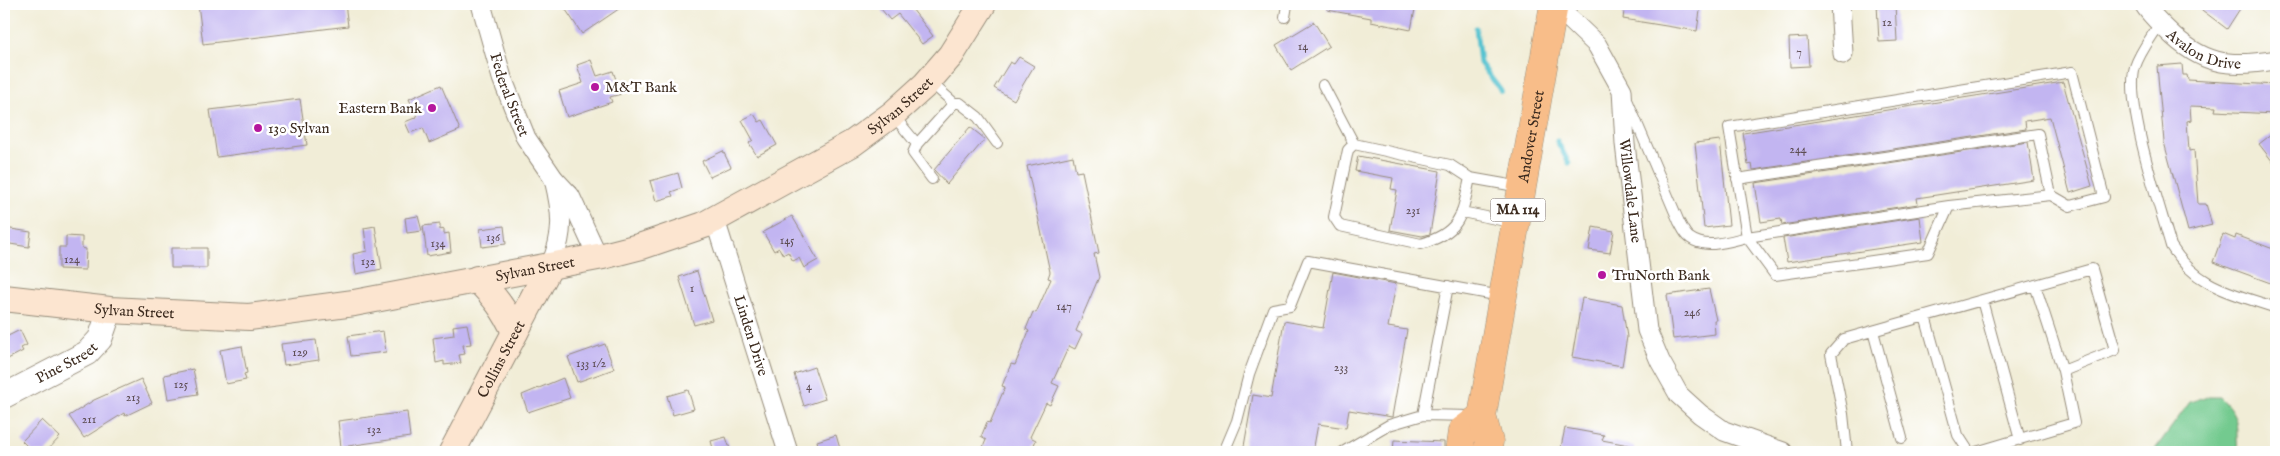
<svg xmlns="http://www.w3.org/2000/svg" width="2280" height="456" font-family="'IM FELL English',serif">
  <rect width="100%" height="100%" fill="#fff"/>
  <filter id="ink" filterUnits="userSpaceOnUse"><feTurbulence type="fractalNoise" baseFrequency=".02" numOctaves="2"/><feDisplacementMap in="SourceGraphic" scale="10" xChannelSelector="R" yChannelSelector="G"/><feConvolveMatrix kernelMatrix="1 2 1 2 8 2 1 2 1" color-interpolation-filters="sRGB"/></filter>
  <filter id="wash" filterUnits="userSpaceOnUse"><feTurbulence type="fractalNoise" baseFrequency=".0096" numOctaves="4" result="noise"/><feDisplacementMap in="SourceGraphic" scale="20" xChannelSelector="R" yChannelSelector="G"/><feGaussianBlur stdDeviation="1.12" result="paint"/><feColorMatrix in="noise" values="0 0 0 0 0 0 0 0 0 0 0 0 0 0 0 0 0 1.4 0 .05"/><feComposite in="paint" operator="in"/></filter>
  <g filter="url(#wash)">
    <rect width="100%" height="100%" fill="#f1edd7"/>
    <path fill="#73ca8f" stroke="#577a56" d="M2205,397H2220C2242,418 2235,426 2238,452H2153L2190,402Z"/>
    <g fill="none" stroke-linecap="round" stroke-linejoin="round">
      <path stroke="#56c3d0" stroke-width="5" d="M1476,28L1480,63L1501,91
        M1557,141L1569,163"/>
    </g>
    <g id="blocks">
      <path fill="#c2b5f1" d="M198,4H345L348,26L203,44Z
        M562,4H626L582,34Z
        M877,4H910L909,5L933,36L922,44L898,14L890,20Z
        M1328,4H1416L1411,30L1371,22V18L1327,10Z
        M1620,4H1701L1697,31L1623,19L1624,11Z
        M1877,4H1895L1897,41L1879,42Z
        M2194,4H2243L2227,29Z
        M1314,22L1329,46L1291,70L1276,45Z
        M1807,37L1809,66L1790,67L1789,38Z
        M1019,57L1034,66L1014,100L994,88L1010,62L1014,64Z
        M591,60L597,76L613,71L621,94L610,97L612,102L567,117L559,91L583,83L577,65Z
        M2182,64L2183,75H2187L2188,80L2276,85L2274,114L2215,111L2216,107L2190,106L2191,120L2187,121L2189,151L2194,150L2198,204H2206L2212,225L2188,231L2164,142L2157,66Z
        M2063,82L2092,186L2070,193L2050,117L2025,121L2026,129L1753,170L1752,164L1748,165L1743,133Z
        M441,85L460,130L429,143L423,128L410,133L405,122L417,117L409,99Z
        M300,99L307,145L217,157L210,110Z
        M754,114L759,122L763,120L777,145L757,156L749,143L753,140L742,120Z
        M970,127L985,139L947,184L934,170Z
        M2276,131V166L2259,144Z
        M1720,140L1729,225L1704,228L1695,143Z
        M2028,142L2034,180L1917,198L1918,204L1782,225L1781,219L1761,222L1755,183Z
        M723,151L731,167L710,177L702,161Z
        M1073,156L1076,172L1082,171L1099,253L1094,254L1099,277L1076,331L1082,334L1075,349L1069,346L1052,383L1059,386L1050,405L1046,403L1030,437L1036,440L1031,452H981L986,440L981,437L987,422L990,423L1005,387L1002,386L1011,364L1015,365L1029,331L1026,329L1033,312L1036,313L1051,279L1048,278L1050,272L1027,166Z
        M1358,156L1440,171L1430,234L1422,236L1390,230L1397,190L1391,189L1393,178L1355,171Z
        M678,173L682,188L671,192L673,196L656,201L650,181Z
        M418,216L422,231L407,233L405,218Z
        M792,216L818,260L804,268L799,258L793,261L788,252L783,255L779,248L774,251L763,232Z
        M1920,217L1923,242L1787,262L1783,238Z
        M440,224V230L444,229V234L449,233L451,252L427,256L423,226Z
        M375,226L382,269L356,274L353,254L367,251L364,228Z
        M504,226L506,244L482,247L480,229Z
        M1593,227L1614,231L1610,253L1589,250Z
        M4,228L31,232L29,247L4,243Z
        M2223,234L2235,239L2236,235L2276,250V285L2213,262Z
        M66,236L82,237V248L86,249L85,270L59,269V247H66Z
        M171,248H207V268H171Z
        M697,271L712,320L694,325L679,277Z
        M1333,272L1396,284L1388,327L1407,330L1392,417L1349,410L1346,428L1318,424L1313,452H1243L1253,395L1271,398L1284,321L1323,328Z
        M1709,289L1716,320H1714L1715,334L1673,339L1667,295Z
        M1582,298L1622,305L1627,337L1622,366L1572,357Z
        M467,324L471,344L463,345L465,354L459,355L461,363L444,365V361L436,363L433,338L454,335L453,326Z
        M20,330L27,345L21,348L23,351L4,361V338Z
        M383,331L386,352L351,356L348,336Z
        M316,340L319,360L284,365L281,344Z
        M605,344L614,369L577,382L568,357Z
        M242,346L247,373L244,374L246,380L226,384L220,350Z
        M814,367L825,399L804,406L794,374Z
        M193,369L198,394L168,399L164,375Z
        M563,378L570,398L528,412L522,395Z
        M141,379L152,403L125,416L124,413L84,438L69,416L94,400Z
        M688,390L694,409L673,415L667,396Z
        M407,412L410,437L341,447L338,421Z
        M42,420L60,437L46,452H33L22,441Z
        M1565,428L1604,435L1602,440L1634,446V452H1560Z
        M836,435L841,452H820L817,441Z
        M726,437L731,452H714L711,441Z
        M1394,440L1444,442V452H1393Z"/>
    </g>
  </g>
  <g filter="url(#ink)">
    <use href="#blocks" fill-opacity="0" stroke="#968c7a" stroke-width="1"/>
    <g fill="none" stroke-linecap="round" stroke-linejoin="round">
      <g stroke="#968c7a" stroke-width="12">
        <path id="service" d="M1285,17L1287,5
          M2160,23C2152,37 2140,51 2135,67C2124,102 2160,207 2171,246C2197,288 2233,293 2276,308
          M2072,72L2104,197L2070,206L2051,195L1949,206L1928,253L1775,275L1747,237L1729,127Z
          M930,82L954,103H960L978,117L997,143
          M1323,85L1354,144L1450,165L1470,178L1521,187
          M1628,102L1679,222C1682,227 1685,235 1690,238C1706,250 1730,241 1747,237L1949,206
          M893,115L917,144L954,103
          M917,144L913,153L932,179
          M1354,144L1348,150L1334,217L1340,226L1421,244C1462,232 1462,214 1470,178
          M1737,179L2038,134L2051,195
          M1462,212L1515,223
          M2035,285L2063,371
          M1982,300L2020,440
          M1925,316L1958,435L1969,452
          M1873,331L1902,438
          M1423,415L1448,286
          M1224,452L1237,421L1249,374L1273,309L1290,306L1308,261L1501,296
          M1343,452L1389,425L1423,415L1471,416
          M1847,452L1843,414L1831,354L1844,339L2092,269L2115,350L2063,371L2074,423L1976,452"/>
      </g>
      <g stroke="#968c7a" stroke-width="21">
        <g id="minor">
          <path id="s1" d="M481,4L502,78L526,138L554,179L570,196L598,257"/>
          <path id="s2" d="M1554,4L1597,45L1622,90L1625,144L1647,330L1660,361L1679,395L1700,414L1724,431L1783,452"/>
          <path d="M1840,4L1843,54"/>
          <path id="s3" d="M2144,4C2150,14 2159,22 2167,30C2202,65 2229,68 2276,60"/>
          <path id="s4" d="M715,220L788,452"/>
          <path d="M550,266C565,234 562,212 554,179"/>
        </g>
      </g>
      <g stroke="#968c7a" stroke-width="26">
        <g id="tertiary">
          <path id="s5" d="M4,396L87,353L100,339L110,310"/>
        </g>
      </g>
      <g stroke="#968c7a" stroke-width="28">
        <g id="secondary">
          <path d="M477,279C494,296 505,310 515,332"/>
          <path id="s6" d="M4,298L110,310L249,317L354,303L603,256L642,246L704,225L853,143L894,113L925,85L951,55L983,4"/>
          <path id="s7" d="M452,452L550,266"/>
        </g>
      </g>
      <g stroke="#968c7a" stroke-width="29">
        <g id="trunk">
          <path d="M1459,452L1462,431L1482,416"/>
          <path id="s8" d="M1487,452L1489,442L1482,416L1554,4"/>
        </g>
      </g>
      <use href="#service" stroke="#fff" stroke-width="10"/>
      <use href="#minor" stroke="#fff" stroke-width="19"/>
      <use href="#tertiary" stroke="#fff" stroke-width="24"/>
      <use href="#secondary" stroke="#fce5d0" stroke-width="26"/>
      <use href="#trunk" stroke="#f8bd89" stroke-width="28"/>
    </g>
  </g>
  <g fill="#b5179e" stroke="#fff" stroke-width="2">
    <circle cx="595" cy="87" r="5"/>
    <circle cx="432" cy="108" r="5"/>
    <circle cx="258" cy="128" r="5"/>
    <circle cx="1602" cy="275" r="5"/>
  </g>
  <g text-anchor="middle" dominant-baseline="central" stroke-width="5" stroke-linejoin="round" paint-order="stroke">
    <g font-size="12" fill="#5d4d53">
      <text x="1887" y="22">12</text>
      <text x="1303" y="46">14</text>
      <text x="1799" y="52">7</text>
      <text x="1798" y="149">244</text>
      <text x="1413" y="210">231</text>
      <text x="493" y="237">136</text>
      <text x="787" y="240">145</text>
      <text x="438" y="243">134</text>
      <text x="72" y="259">124</text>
      <text x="368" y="261">132</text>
      <text x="692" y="288">1</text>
      <text x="1064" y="306">147</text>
      <text x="1692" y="312">246</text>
      <text x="300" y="352">129</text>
      <text x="591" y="363">133 1/2</text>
      <text x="1341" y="367">233</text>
      <text x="181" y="384">125</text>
      <text x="809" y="386">4</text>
      <text x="133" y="397">213</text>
      <text x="89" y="419">211</text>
      <text x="374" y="429">132</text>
    </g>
    <rect fill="#fff" stroke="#766a62" stroke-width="1" x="1490.5" y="198.5" width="55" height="23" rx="4"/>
    <g font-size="14" font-weight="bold" fill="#3b2a1e">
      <text x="1518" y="210">MA 114</text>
    </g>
    <g font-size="15" fill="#3b2a1e" stroke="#fff">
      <text stroke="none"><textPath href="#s3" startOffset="78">Avalon Drive</textPath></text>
      <text stroke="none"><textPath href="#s1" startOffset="95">Federal Street</textPath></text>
      <text stroke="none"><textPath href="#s6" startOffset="941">Sylvan Street</textPath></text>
      <text stroke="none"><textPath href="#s8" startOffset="321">Andover Street</textPath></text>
      <text stroke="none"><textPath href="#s2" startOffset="212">Willowdale Lane</textPath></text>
      <text stroke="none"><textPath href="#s6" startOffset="536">Sylvan Street</textPath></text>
      <text stroke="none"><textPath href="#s6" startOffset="131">Sylvan Street</textPath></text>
      <text stroke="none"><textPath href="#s4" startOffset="121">Linden Drive</textPath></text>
      <text stroke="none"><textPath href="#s7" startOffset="105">Collins Street</textPath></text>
      <text stroke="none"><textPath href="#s5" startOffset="71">Pine Street</textPath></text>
    </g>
    <g font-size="15" fill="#3b2a1e" stroke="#fff" text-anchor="start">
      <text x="605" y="87">M&amp;T Bank</text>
      <text x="422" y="108" text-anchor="end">Eastern Bank</text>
      <text x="268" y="128">130 Sylvan</text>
      <text x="1612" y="275">TruNorth Bank</text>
    </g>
  </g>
  <rect width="2280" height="456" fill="none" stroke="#fff" stroke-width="20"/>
</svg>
